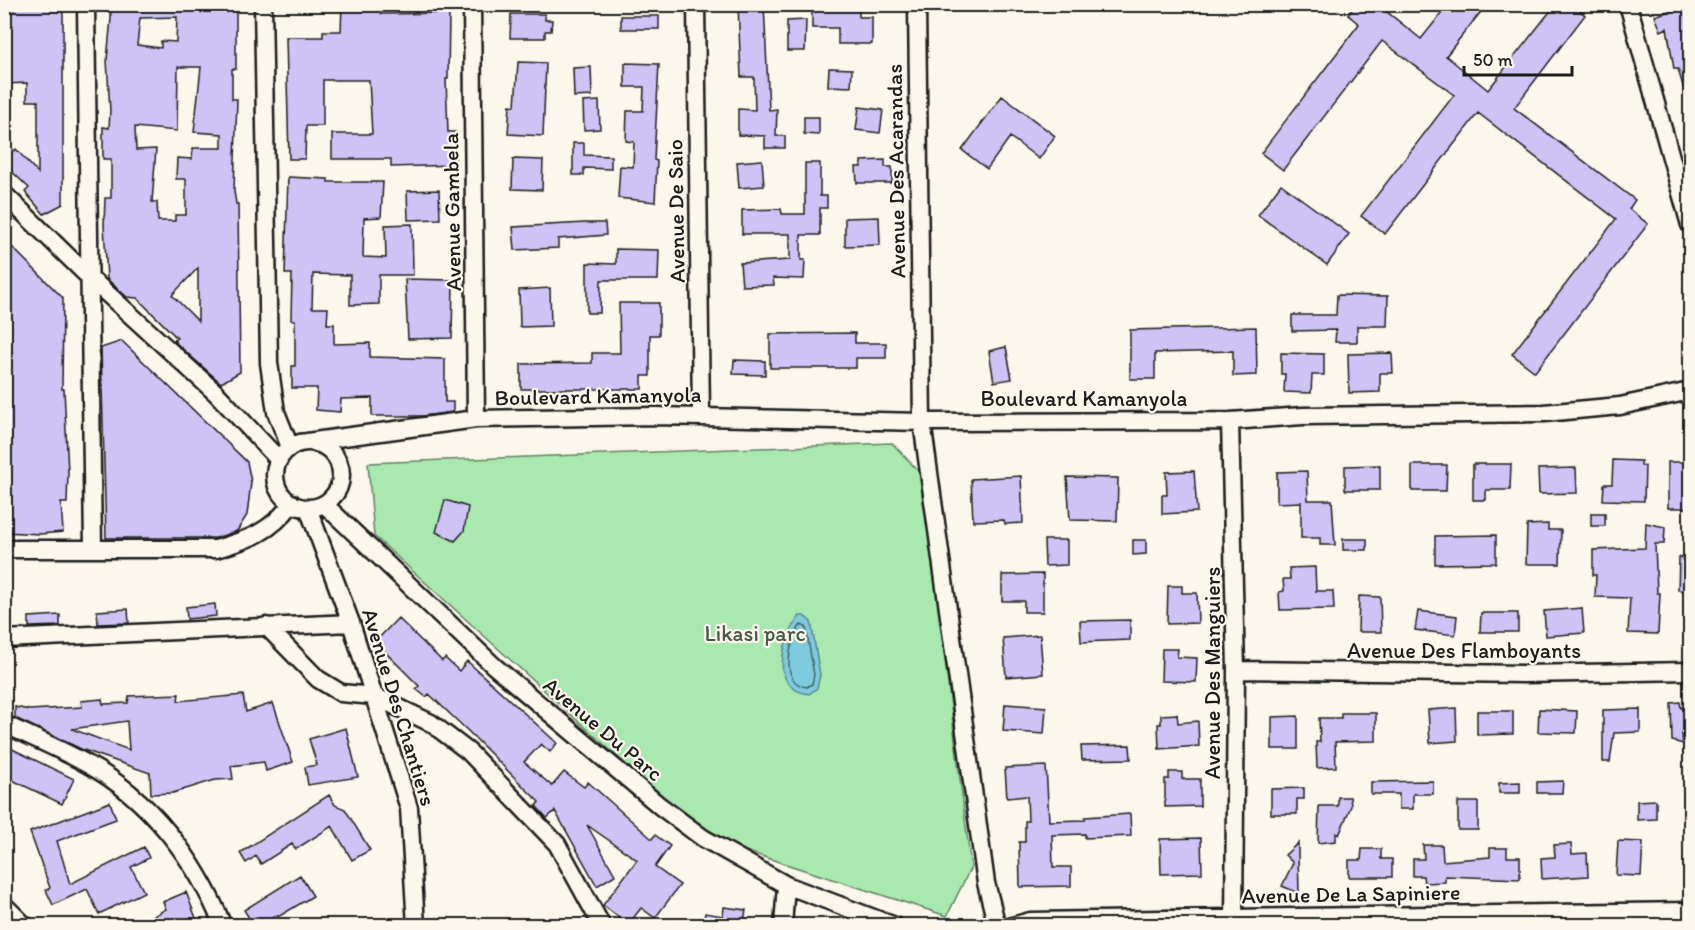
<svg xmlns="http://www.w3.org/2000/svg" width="1695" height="930" font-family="Itim,sans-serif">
  <rect width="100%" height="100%" fill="#fbf7ec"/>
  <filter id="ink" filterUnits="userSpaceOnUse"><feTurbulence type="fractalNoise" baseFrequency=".0167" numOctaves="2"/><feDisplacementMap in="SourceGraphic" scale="12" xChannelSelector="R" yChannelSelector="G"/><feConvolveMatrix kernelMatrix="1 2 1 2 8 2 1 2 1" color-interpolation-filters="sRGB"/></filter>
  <g filter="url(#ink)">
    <path fill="#a9e8af" stroke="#628266" stroke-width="1.5" d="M892,443L924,477L929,532L971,867L947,916L708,839L374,536L368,463Z"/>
    <path fill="#7ecbdd" stroke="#578590" stroke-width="1.5" d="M800,616H804L811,622L820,675L817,688L809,694C768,688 782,639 800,616Z"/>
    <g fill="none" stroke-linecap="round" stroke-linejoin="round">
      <path stroke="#436269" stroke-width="1.5" d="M801,625L806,627L814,675L812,684L807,687C779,684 789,640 801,625Z"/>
    </g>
    <path fill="#cdc3f5" stroke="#1c1c1c" stroke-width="1.5" fill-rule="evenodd" d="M110,4L236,5V69H232V99H237L234,191L236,204H238L240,372L221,383L177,344L174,340L177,338L137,298L127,297L107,279L104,225L105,198H111V159H103V127L109,128L110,111L107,60L111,18ZM177,17L176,42L161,41V48L137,45L140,18ZM178,67H201L194,132L222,134V148H193L192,159L177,158L176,179H186V215H175V221H158L157,202H152L156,149L136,150L135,127L177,131ZM198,268V321L172,295Z
      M342,4H381V14L449,13L448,79H446L448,132H455V165L391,167V159H332V134H372L369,80H323V126H306L305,159H289L286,37H323V31H341Z
      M738,4H764L769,110L777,109L776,136H785V148H765V136L738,135V109L755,110L754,77H741Z
      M812,4H859V17H872V44H838V28H812Z
      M1356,4H1391L1386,11L1421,39L1449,4H1487L1446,56L1488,90L1556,4H1571L1585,15L1514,108L1635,200L1629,209L1648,224L1535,372L1512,354L1616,219L1478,113L1385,234L1361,216L1454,95L1382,41L1283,170L1261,153L1359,24L1348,15Z
      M1671,4H1690V100H1687L1678,69H1674L1667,28L1661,31L1655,16L1672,10Z
      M13,5L63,8V204L44,214L25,192L29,188L4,164V141L14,151L16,149L38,173V101H27V83L5,84L4,12L13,11Z
      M511,14H545V20H552L551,31H545V38H510Z
      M621,16H659V29H621Z
      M806,20L805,51H787V21Z
      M518,62L546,63L543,136L508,134L510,105L515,106Z
      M625,63L659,64L654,160L657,161L655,202L618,198L620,166L633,167L634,142L626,141L627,111H643L644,87H625Z
      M591,67L592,96L574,97L573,68Z
      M829,68L852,69L851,87L828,86Z
      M1002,96L1055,136L1039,159L1010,137L987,169L962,150Z
      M599,101L600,129L584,130L583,102Z
      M859,107L883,110L880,133L856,130Z
      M804,117H819V135L804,134Z
      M573,143H584V155L611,156V169L584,168V175H573Z
      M513,159L543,160L542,190L512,189Z
      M762,160L764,186L739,188L737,162Z
      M885,160V167H892V183H857L856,167H861V161Z
      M805,163H820V196H827V208H820V235H801V260H805L804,279L773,278L774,285L742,286L740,263L790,260V234H742V210L781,209L782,214H805Z
      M288,177L328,179V182H383L381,217L364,218L363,257L386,258L385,225L412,224L413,275H379V304L350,305V275L313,274L312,308H328L327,324H334V344L370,343V357L445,359V402H453V412L423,416H372V398L341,399L340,412L316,410L317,388H292V366H295V320H291L292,274H285Z
      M1281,184L1349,234L1327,265L1258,215Z
      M439,190L440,219L408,220L407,191Z
      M879,217L880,245L845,246V218Z
      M585,223H605L606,235L558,239V248L515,250L513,227Z
      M4,239L63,298L62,389H64L68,472L67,503H61L63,532L40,534L5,532L9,506L4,436Z
      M616,249L659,250L658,280H601L600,313H587V263L616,264Z
      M405,279L453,280L452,338L408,339Z
      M550,288L551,326L520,327L519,290Z
      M1337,295L1388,296L1387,326H1357V342H1335L1336,330L1292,331V315H1336Z
      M619,303H659V335H650V376H642V389H521V364L592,363V353H620Z
      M1256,327L1257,375L1233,376V351L1155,353V379H1130V330Z
      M855,333V343H886V358H856V368H770V334Z
      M122,341L247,462L251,482L247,515L237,531L216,538H106L101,348Z
      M1006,347L1012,379L994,382L989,351Z
      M1281,353L1324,354V375H1312L1311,393L1284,392L1285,374H1281Z
      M1392,353L1393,373H1380V392L1349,393L1348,354Z
      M734,360L765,361V375L733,374Z
      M1613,460L1641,461V466H1645L1644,501L1603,500L1604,484H1612Z
      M1668,462H1687V474H1690V508H1668Z
      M1473,464H1511L1510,490H1486V500H1473Z
      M1380,465V490H1345V466Z
      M1412,465H1447L1446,491H1412Z
      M1576,468L1577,493L1539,494L1538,469Z
      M1194,471L1197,512L1162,514V495H1167L1166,472Z
      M1307,471L1308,500H1332L1335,545H1320V538H1301V502L1277,503V472Z
      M1021,476L1023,523L1005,524L1004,520L973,521L971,479Z
      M1067,477L1118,478L1117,521L1070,520Z
      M445,500L468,507L464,531L455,541L436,532Z
      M1591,513H1605V526H1591Z
      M1646,523L1665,527L1664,544H1655L1657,593H1660L1658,634L1628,633L1630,598L1595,597L1596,575H1593V550L1645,548Z
      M1548,524V530H1561L1560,564H1526L1527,525Z
      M1496,535V563L1435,564V536Z
      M1343,539H1367V550H1343Z
      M1044,540H1067V565L1045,566Z
      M1133,540H1146V554L1133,555Z
      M1679,557L1690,558V591L1678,590Z
      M1315,567L1316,591H1333L1334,609L1280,610L1279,592L1284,591L1283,579H1290L1289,568Z
      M1043,574V612H1024V601H1002V575Z
      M1168,586H1182V593H1197L1198,623L1167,624Z
      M1359,596L1380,597L1381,632H1358Z
      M215,604L216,616L187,619L186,607Z
      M1582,608L1584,633L1546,636L1544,611Z
      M128,609L129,623L98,624L97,611Z
      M1418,611L1457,616L1455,635L1415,630Z
      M1481,613H1518V632H1480Z
      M60,615V626L29,627V617Z
      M398,618L442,661L445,658L459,671L467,661L557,743L550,752L541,744L524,762L552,786L564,772L584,787L588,782L652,839L655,835L670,846L655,867L680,885L655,918L641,908L628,925L603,905L637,860L587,825L615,875L597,886L555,811L547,818L536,806L539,802L468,731L429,694L426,697L416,689L419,686L375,642Z
      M1130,620V640L1081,642L1080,621Z
      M1040,635L1043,674L1006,677L1003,638Z
      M1162,649H1178L1177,657L1197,658L1196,682L1161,681Z
      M179,694L178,701L243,695L246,712L273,703L293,762L266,771L264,762L231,766L233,779L215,780L173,793L151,794L150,773L81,749L15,718V707L29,710L82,707L81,701L102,699L103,704L128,703L129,696ZM127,721L129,750L72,729Z
      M1680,702L1681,708L1690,707V733H1682L1683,744L1672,741L1671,703Z
      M1005,704L1046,707L1044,734L1003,731Z
      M1456,708L1457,741L1430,743L1428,710Z
      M1539,709L1577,711L1576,733L1538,732Z
      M1640,709V732L1614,733L1610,762H1603V710Z
      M1477,711H1513V734L1477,735Z
      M1341,713H1376V741L1335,742L1336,767L1317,768L1316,742H1320L1319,718H1341Z
      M1177,714L1178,723L1198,721L1199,746L1159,749L1158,724H1161V715Z
      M1298,716V749H1272V717Z
      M346,728L358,777L308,785L305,767L317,765L309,739Z
      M4,745L74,779L62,804L4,776Z
      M1130,745L1131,759L1082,760L1081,746Z
      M1046,766L1049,821L1085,820V817L1130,814L1131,836L1085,838V834L1052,835L1053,867H1071V886L1020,887L1019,842H1025V821H1028L1027,796L1007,798L1005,768Z
      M1169,772H1182V779H1200V806L1165,807V779H1169Z
      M1433,781V794H1413V809H1399V794H1371V782Z
      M1563,781L1562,793H1537V782Z
      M1520,782V793H1499V783Z
      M1304,788V799H1297V814H1271V789Z
      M329,795L335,805L345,809L370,850L352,860L332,826L296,849L292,844L261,864L256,856L246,863L240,853Z
      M1338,797H1350L1351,806L1339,835L1336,833V841L1318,843L1319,806H1338Z
      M1656,800V819L1637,820V801Z
      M110,802L116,819L57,841L70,884L144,847L149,858L131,867L144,892L99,914L87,889L53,905L46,890L50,888L30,832Z
      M1458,802H1478V830H1458Z
      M1201,838L1202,873L1161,874L1160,839Z
      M1618,841L1643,842L1641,876L1616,875Z
      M1298,843V854L1299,893L1282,886L1293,863L1285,855Z
      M1571,844L1572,854L1587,853L1588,876L1542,879L1541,858L1555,857L1554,845Z
      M1423,845H1442L1443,861L1490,857V848H1507V857H1520V879L1445,876V882L1424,883L1423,876H1413V859H1424Z
      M1362,849H1381V859H1392V877H1349V860H1361Z
      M300,875L313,896L278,917L277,915L260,926H254L244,910Z
      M186,892L199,926H136L166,909L163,902Z
      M724,907L746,910L743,926H703L705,913L723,916Z"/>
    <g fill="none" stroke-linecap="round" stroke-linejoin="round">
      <g stroke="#1c1c1c" stroke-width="21">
        <path id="minor" d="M86,4L93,549
          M263,4L269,363L276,412L290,447
          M472,4L476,419
          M696,4L701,417
          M917,4L922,422L986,883L997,926
          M1628,4L1690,225
          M4,194L89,277L216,393L279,460
          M1230,421L1236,670L1234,926
          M307,442L476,419L655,416L922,422L1230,421L1303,416L1544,413L1620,406L1690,391
          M275 475a33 33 0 1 1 66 0a33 33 0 1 1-66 0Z
          M324,504L494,666L660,806L703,838L786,885L895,926
          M308,508L351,623L409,808L416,926
          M4,549H216C250,539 271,532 292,503
          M266,626L318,679L341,693L374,696L431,723L469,752L557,844L602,926
          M4,639L351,623
          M1236,670L1524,674L1690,671
          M4,724C32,737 60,749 87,764C150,798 196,860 223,926
          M4,905L25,926
          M783,926L786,885
          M1012,926L1030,921L1690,911"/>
      </g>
      <use href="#minor" stroke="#fbf7ec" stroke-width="16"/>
    </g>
  </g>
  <g text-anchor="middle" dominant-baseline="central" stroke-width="4.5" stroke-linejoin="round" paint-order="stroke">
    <g font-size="22" fill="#1c1c1c" stroke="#fbf7ec">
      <text transform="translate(896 171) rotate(-91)">Avenue Des Acarandas</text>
      <text transform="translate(676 211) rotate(-91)">Avenue De Saio</text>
      <text transform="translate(452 212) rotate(-91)">Avenue Gambela</text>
      <text transform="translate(598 396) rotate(-1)">Boulevard Kamanyola</text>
      <text x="1084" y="398">Boulevard Kamanyola</text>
      <text x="1464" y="650">Avenue Des Flamboyants</text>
      <text transform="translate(1212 673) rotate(-90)">Avenue Des Manguiers</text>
      <text transform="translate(399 707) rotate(73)">Avenue Des Chantiers</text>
      <text transform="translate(603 729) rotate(40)">Avenue Du Parc</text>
      <text transform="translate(1351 894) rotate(-1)">Avenue De La Sapiniere</text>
    </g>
    <g font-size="22" fill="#465948" stroke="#fbf7ec">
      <text x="755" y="633">Likasi parc</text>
    </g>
  </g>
  <rect width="1695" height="930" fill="none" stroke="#fbf7ec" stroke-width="24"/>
  <rect x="12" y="12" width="1671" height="906" fill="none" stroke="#1c1c1c" stroke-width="2" filter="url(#ink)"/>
  <path d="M1464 66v9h108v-9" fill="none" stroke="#1c1c1c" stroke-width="3"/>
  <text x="1473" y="66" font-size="18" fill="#1c1c1c" stroke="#fbf7ec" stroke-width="4.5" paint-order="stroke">50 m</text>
</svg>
